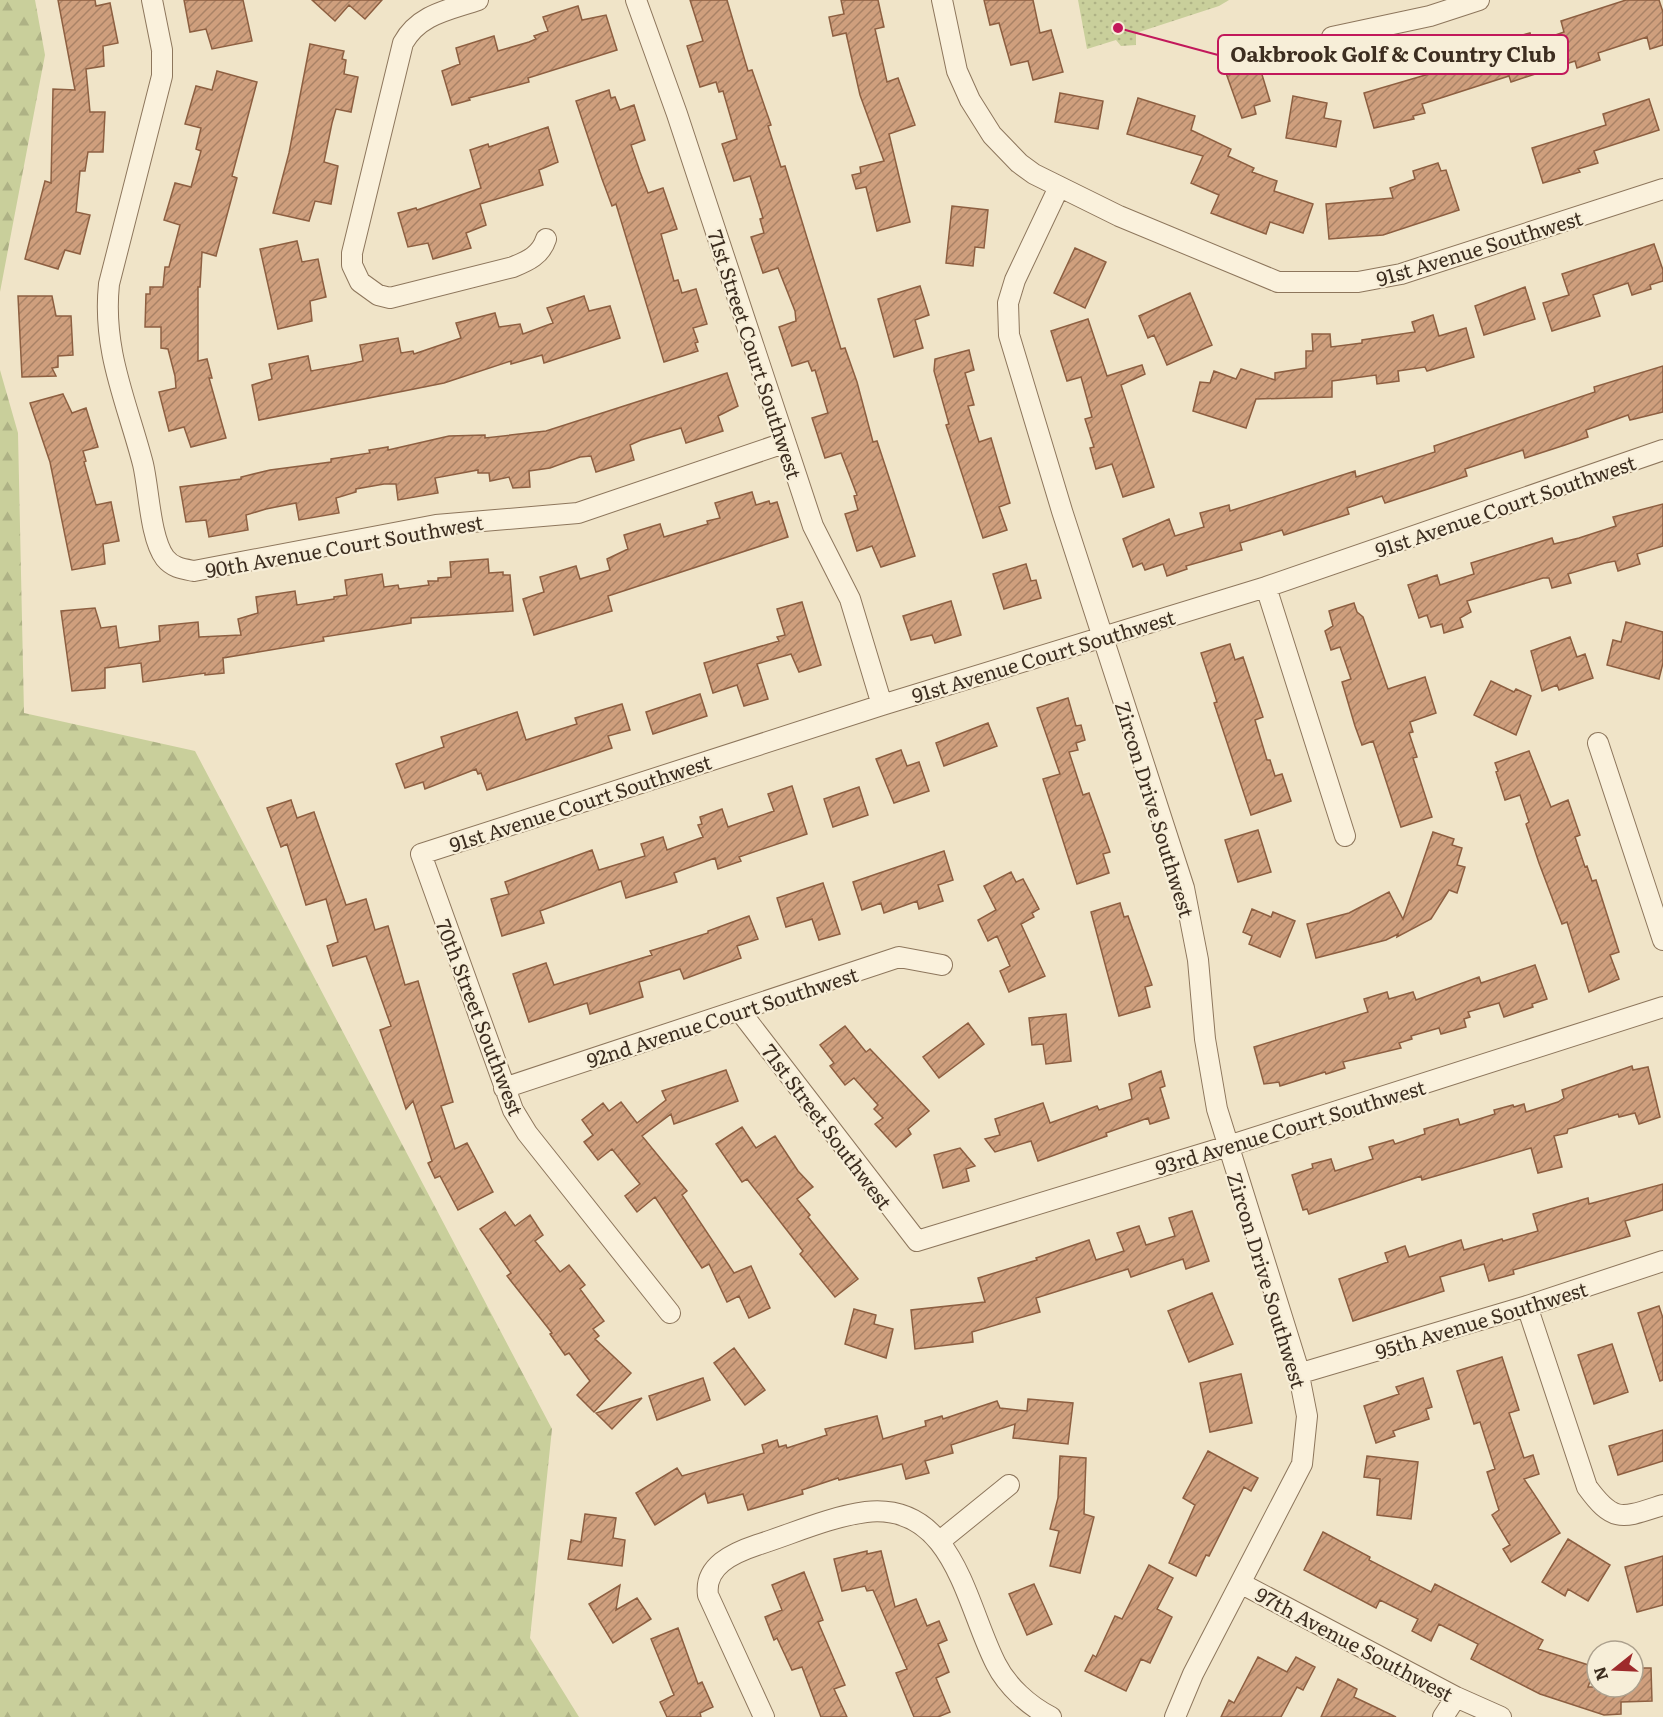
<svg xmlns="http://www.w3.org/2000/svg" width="1663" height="1717" font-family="Literata,serif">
  <defs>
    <pattern id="grass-dots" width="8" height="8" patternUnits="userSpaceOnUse" patternTransform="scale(1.5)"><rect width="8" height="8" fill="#c9cf9b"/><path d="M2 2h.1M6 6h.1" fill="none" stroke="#aeb285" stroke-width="1.8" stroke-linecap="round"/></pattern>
    <pattern id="forest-firs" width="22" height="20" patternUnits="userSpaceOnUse" patternTransform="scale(1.5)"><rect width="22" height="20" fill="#c9cf9b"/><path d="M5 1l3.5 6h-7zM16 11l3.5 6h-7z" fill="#aeb285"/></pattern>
    <pattern id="building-hatch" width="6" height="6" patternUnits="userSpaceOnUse" patternTransform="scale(1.5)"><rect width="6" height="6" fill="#cf9f7d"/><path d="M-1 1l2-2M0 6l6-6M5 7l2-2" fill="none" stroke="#a98266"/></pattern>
  </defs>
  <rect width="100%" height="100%" fill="#f0e4c8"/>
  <path fill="url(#grass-dots)" d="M1078,0H1229L1219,6L1136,33V45L1121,46L1116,40L1087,49Z"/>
  <path fill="url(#forest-firs)" d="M0,0H35L45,55L0,292Z
    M0,370L18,433L24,713L195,751L552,1429L530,1638L579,1717H0Z"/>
  <path fill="url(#building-hatch)" stroke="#8d5f41" stroke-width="1.5" d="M58,0H95L96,6L110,3L118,43L103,46L104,66L86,69L90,112H105L103,152H88L85,171H80L76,212L90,215L80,254L65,250L58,269L25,259L45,181L51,183L53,89L75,90Z
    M184,0H243L252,41L212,49L206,29L190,32Z
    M312,0H382L365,19L349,5L335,21Z
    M690,0H727L748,71L752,70L771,125L768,126L781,167L785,166L841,349L845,348L857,382L873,442L877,441L915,556L881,567L872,546L857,551L845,514L858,510L854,496L857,495L841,453L825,458L812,418L828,413L815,370L812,371L808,361L792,366L779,327L796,321L795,311L778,268L763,273L751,237L764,233L760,219L763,218L750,176L734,181L722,144L737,139L723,91L719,92L716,82L700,87L687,46L703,41Z
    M841,0H878L884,27L875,29L887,82L898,78L915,125L889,134L910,222L877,231L866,187L856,189L852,175L861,173L860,167L884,161L860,95L846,33L833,36L829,17L844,14Z
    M984,0H1033L1040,33L1051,30L1063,72L1033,80L1028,61L1011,65L999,23L990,25Z
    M1626,0H1659L1663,12V45L1650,49L1647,37L1598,53L1600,60L1577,68L1575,61L1511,82L1509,76L1422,104L1425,113L1413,116L1414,119L1374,128L1364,93L1429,74L1425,65L1485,45L1530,33L1533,43L1564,32L1561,21Z
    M578,6L582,20L606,15L617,50L528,78L529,82L469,98L470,100L452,105L442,71L460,64L456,48L494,36L498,51L529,42L536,39L534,36L548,31L543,17Z
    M1275,42L1281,61L1260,68L1270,101L1254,106L1256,114L1242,118L1221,59Z
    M310,44L344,51L342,59L346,60L344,74L358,77L351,112L336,109L332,123L324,162L338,166L331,204L315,201L309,221L273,213L289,153Z
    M217,71L257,82L232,176L237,178L216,256L202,252L200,287H198V361L207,359L212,378H209L226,438L191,447L184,427L169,431L159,392L176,388L175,376L168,349L161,348V327H145L146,294H150V287H163L165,267H169L180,225L164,220L175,183L191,187L201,151L196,149L201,128L185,124L196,86L212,90Z
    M609,90L611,98L615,97L620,110L634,105L645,140L631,145L640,172L648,193L663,188L677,229L661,234L674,281L678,280L682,293L696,289L707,324L693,328L698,342L695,343L698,351L664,362L616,204L612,206L602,179L576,101Z
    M1060,93L1103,101L1098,129L1055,122Z
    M1293,96L1327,103L1324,118L1341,121L1336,147L1286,138Z
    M1138,98L1195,116L1191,130L1231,149L1228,156L1254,168L1252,172L1277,181L1274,191L1313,204L1303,233L1270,222L1266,234L1211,213L1219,195L1191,183L1203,156L1127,134Z
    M1649,99L1659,130L1594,151L1598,163L1578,169L1580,172L1543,183L1532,148L1606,125L1603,114Z
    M548,127L558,162L539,170L543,185L480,204L486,225L466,233L471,248L433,259L428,243L408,247L398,213L416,208L417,210L481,188L470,150L488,144L489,147Z
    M1438,163L1441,171L1446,170L1459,210L1383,235L1329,239L1326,204L1393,198L1390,188L1415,179L1413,171Z
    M952,206L988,210L984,248L975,247L973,266L946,263Z
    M297,241L302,262L318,259L326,297L310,301L312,321L278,329L260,249Z
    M1654,244L1663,270V281L1650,285L1651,289L1632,295L1628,283L1593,295L1600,316L1552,331L1543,303L1569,295L1562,274Z
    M1075,248L1106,262L1085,308L1054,293Z
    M920,286L929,315L915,320L923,348L894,357L878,299Z
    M1525,287L1535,319L1484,335L1475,306Z
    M1190,293L1212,345L1167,365L1154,335L1148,338L1139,316Z
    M18,296H52L56,316H71L73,355L58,356V367L52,368L56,376L22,377Z
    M584,296L589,311L610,306L620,338L544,363L542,355L511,364V361L444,383L259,420L252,385L272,379L269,364L308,356L311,371L350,364L363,361L360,345L398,338L401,353L413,351L414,354L461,338L456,323L495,313L499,327L520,324L523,334L553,323L547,308Z
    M1433,315L1439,336L1466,328L1474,357L1427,371L1425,367L1398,371L1399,381L1377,384L1376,375L1332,381V397L1256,399L1246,428L1193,411L1200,382L1210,383L1214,371L1236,379L1241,369L1275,380V373L1306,368V351H1313L1312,334H1330L1331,347L1362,343V340L1415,332L1412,322Z
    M1088,319L1107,376L1142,365L1145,374L1121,385L1154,487L1123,497L1112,464L1096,469L1090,448L1094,447L1085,419L1092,417L1081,377L1067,381L1051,331Z
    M969,350L974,370L965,373L974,405L968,406L979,442L991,438L1010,503L999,507L1007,530L983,538L946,425L949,424L934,371L935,359Z
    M1663,366V412L1630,420L1628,415L1586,430L1588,437L1565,445L1525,458L1523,450L1465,469L1467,476L1428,489L1385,503L1382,496L1347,508L1349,514L1284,535L1282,530L1240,543L1242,550L1186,566L1187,569L1167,576L1163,564L1145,570L1142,563L1133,567L1123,539L1169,519L1175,536L1204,527L1200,513L1229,505L1230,511L1355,471L1356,477L1435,452L1434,446L1595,392L1594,387Z
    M727,373L738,406L718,416L723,431L686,443L681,428L641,440L630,445L634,460L596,472L591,456L580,457L550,468L529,471L530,487L513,488L509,477L490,481L489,473H478V470L435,478L438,493L398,500L396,484H384L356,489V492L336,498L339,513L299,520L296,503L266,509L246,515L248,530L209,537L206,520L186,522L180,487L241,479V477L270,470L331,462V459L370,453L369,450L388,447V450L449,436L485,435V438L546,431Z
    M63,394L72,413L86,408L98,447L83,451L86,461L84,462L96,505L111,502L119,541L103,544L105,564L72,570L50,462L30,403Z
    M752,492L756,505L769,501L770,504L777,502L788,537L608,596L612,611L534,635L523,599L544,592L540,577L576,566L580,579L610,570L607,559L628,549L624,535L660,524L664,537L708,524L707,521L720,518L715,503Z
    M1663,504V546L1637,554L1640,564L1618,571L1615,561L1605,563L1568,574L1571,583L1552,588L1549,578H1543L1467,601L1471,612L1460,618L1463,627L1444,633L1442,624L1431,627L1427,615L1419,618L1408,585L1437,575L1440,585L1474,574L1471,563L1552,538L1554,544L1579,538L1616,526L1613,517Z
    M488,559L489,573L503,572V575H510L513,611L411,618V623L323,637L324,641L223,658L224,673L205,675V673L143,682L141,663L105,668V688L72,691L61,611L95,608L101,628L116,626L119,648L160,641L159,626L198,622L199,637L241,635L238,619L258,613L256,597L295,591L297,605L334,599V597L347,595L345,580L382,574L384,587L398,585L399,589L429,585L428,581H438V578L451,577L450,562Z
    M1026,564L1031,581L1036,580L1041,598L1004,609L993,574Z
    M951,601L961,635L935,643L932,635L911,640L903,616Z
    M802,602L821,665L799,672L791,654L757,664L768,699L744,706L737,685L713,693L704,663L779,641L777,637L785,635L777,609Z
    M1354,603L1357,612L1363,617L1388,689L1425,677L1436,713L1410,722L1413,732L1409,733L1417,757L1413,758L1432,817L1401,827L1373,741L1362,745L1355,726L1342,682L1351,679L1340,647L1331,650L1325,631L1333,626L1329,611Z
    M1626,622L1663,632V663L1659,679L1607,665L1613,640L1621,642Z
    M1570,637L1577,657L1585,654L1593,678L1559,690L1557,685L1542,691L1531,651Z
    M1230,644L1235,660L1243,657L1263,717L1255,720L1267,760H1270L1275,776L1282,774L1291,801L1251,815L1214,703L1217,702L1201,653Z
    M1491,681L1514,692L1516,689L1531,696L1516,735L1474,715Z
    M700,694L707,716L653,734L646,712Z
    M1068,698L1076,726L1081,725L1085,740L1076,743L1078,750L1069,752L1083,795L1089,793L1110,852L1103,854L1109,873L1077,884L1043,779L1060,774L1037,708Z
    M622,704L630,730L608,736L612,748L487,790L481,773L478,774L476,769L425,789L423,782L405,788L396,764L444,747L441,737L517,712L526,740L577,724L575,718Z
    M988,723L997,746L944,766L936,743Z
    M901,750L907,766L919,762L929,791L894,803L876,759Z
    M1529,751L1551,807L1568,800L1580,835L1575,837L1585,867L1587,866L1592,881L1596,880L1619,952L1610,955L1619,979L1589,992L1567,922L1562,924L1539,863L1526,824L1529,822L1520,795L1505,800L1496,772L1498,771L1495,763Z
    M792,786L807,834L739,857L741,861L718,869L715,858L674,873L677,882L626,898L621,881L540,911L544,923L502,936L491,899L509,894L505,882L592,850L599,870L645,856L641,844L663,837L667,850L703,837L698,825L702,824L700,817L722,809L728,827L774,811L768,794Z
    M859,787L868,815L833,827L824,799Z
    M291,800L297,818L314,812L346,905L366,899L375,930L388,926L405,985L418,981L453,1102L441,1106L455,1149L467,1143L493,1192L458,1210L440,1176L435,1178L428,1163L432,1161L413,1101L406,1109L380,1030L391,1026L366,956L333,966L327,946L338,942L326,899L306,905L287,844L281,847L267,808Z
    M1258,830L1271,872L1238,882L1225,840Z
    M1433,832L1454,839L1452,845L1462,848L1457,865L1465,867L1457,893L1449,890L1431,919L1397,937L1398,934L1386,940L1316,958L1307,924L1349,913L1389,892L1403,919Z
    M944,851L953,880L938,885L943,901L919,909L917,901L884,913L881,903L862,910L853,882Z
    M1011,872L1016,882L1023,879L1039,909L1032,913L1034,917L1021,924L1045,976L1009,992L1000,971L1010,966L997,936L988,941L978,920L996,910L984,886Z
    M823,883L840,934L819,940L812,919L786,927L777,898Z
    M1120,903L1124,917L1128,916L1152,985L1145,987L1150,1007L1119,1016L1091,912Z
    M1252,909L1271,917L1273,912L1295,921L1280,957L1249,944L1252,936L1243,932Z
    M749,916L758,939L737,946L741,958L684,979L680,969L639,982L643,997L590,1014L587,1003L529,1022L513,974L546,963L554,985L652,955L650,951L708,933V931Z
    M1535,965L1547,999L1532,1004L1533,1007L1504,1017L1499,1003L1468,1012L1470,1017L1464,1019L1466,1027L1441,1034L1439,1028L1411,1036L1412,1039L1399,1043L1401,1048L1343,1062L1345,1068L1326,1074L1325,1072L1280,1086L1279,1082L1264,1084L1254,1047L1368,1012L1364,999L1387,992L1389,999L1413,992L1416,1000L1479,977L1481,983Z
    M1066,1014L1071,1061L1046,1064L1043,1044L1032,1045L1029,1018Z
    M968,1023L984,1044L939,1078L923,1057Z
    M845,1026L866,1052L870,1049L929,1111L908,1129L911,1134L896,1147L875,1124L883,1118L874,1109L878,1105L854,1078L845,1085L830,1066L834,1063L820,1045Z
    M1632,1066L1633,1070L1648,1067L1660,1117L1639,1124L1635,1113L1619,1117L1618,1114L1568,1129L1567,1133L1554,1136L1562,1167L1538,1173L1531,1148L1422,1180L1421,1176L1309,1214L1307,1209L1303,1210L1292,1175L1313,1168L1312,1164L1331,1159L1335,1171L1373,1159L1369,1147L1393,1140L1395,1144L1425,1134L1424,1129L1458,1119L1460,1125L1495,1114L1494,1110L1513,1105L1514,1107L1524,1104L1526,1112L1558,1102L1564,1098L1562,1090Z
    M726,1070L738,1101L674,1124L671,1114L642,1136L687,1191L682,1195L734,1273L751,1266L770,1308L749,1318L739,1296L727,1302L709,1264L702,1268L655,1197L637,1212L625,1196L640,1184L612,1149L598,1160L584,1142L593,1135L582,1120L603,1103L609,1111L621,1102L637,1123L666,1100L662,1091Z
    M1161,1071L1165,1086L1160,1088L1169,1118L1150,1124L1148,1118L1106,1133L1107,1136L1038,1161L1031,1141L995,1152L985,1139L1000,1135L995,1119L1043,1103L1050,1123L1097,1106L1099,1110L1132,1099L1129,1084Z
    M742,1127L756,1148L775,1136L798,1171L813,1187L797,1199L810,1215L808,1217L858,1279L835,1297L800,1254L803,1251L747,1179L742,1182L716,1144Z
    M960,1148L975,1166L966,1169L969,1181L943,1188L934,1155Z
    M1663,1184V1210L1625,1221L1630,1236L1513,1270L1514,1274L1489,1281L1484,1264L1440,1277L1444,1291L1353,1321L1339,1279L1388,1262L1385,1253L1405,1246L1409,1257L1461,1240L1464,1250L1502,1239L1503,1241L1538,1231L1533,1214L1588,1198L1589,1204Z
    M1192,1211L1209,1261L1186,1269L1183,1259L1131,1277L1128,1269L1036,1298L1040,1312L972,1332L973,1342L915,1349L911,1310L985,1302L978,1278L1037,1260L1036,1258L1089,1240L1096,1260L1124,1251L1117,1233L1139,1226L1146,1245L1175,1236L1169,1218Z
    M505,1212L515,1226L530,1215L543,1235L535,1241L560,1272L569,1265L585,1285L580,1289L604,1321L593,1329L599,1336L595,1339L631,1373L594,1412L577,1395L590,1381L569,1353L565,1355L550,1334L552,1333L507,1276L511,1273L480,1229Z
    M1212,1293L1233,1344L1189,1362L1168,1311Z
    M1659,1306L1663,1318V1380L1660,1381L1638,1313Z
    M854,1309L876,1315L874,1324L893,1329L886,1358L845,1344Z
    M1612,1344L1628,1392L1594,1404L1578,1355Z
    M734,1348L765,1390L745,1405L714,1363Z
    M1502,1357L1519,1410L1509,1413L1524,1458L1533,1455L1539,1474L1524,1479L1560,1533L1511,1562L1503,1549L1510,1545L1492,1515L1499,1510L1487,1472L1495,1469L1480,1422L1474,1424L1457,1371Z
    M1241,1374L1252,1423L1210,1432L1200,1383Z
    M703,1378L710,1400L657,1420L649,1396Z
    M1423,1378L1432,1407L1426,1409L1429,1419L1393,1431L1395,1436L1376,1443L1364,1406L1399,1394L1396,1387Z
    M642,1398L612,1429L596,1413Z
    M1028,1399L1073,1403L1068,1444L1013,1438L1015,1424L951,1445L953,1453L925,1461L929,1473L906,1479L902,1464L839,1480L838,1478L802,1490L803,1494L748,1510L743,1494L708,1503L705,1493L655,1525L636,1493L677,1468L682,1476L764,1453L762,1445L777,1440L779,1447L786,1445L787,1448L827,1435L825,1429L877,1416L883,1439L926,1426L925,1421L942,1416L943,1419L997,1401L1000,1408L1027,1411Z
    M1663,1430V1461L1618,1475L1609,1446Z
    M1208,1451L1258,1478L1251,1491L1244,1487L1209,1556L1206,1555L1196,1576L1169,1563L1195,1505L1183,1498Z
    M1060,1456L1086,1458L1084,1514L1094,1517L1080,1573L1050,1566L1059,1531L1050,1529L1058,1498Z
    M1367,1456L1418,1462L1411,1519L1377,1515L1380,1479L1364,1477Z
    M585,1514L616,1518L613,1538L625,1540L622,1566L568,1559L571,1540L581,1542Z
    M1323,1532L1370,1557L1369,1560L1431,1592L1435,1584L1543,1640L1538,1649L1595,1667L1588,1687H1633V1668H1651L1652,1701L1621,1702V1714L1604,1715L1540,1694L1471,1659L1478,1644L1439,1624L1431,1641L1412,1631L1418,1619L1380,1600L1376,1608L1304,1570Z
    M1568,1539L1610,1565L1588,1601L1568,1589L1565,1596L1542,1582Z
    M867,1551V1554L881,1551L895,1607L916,1599L927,1626L939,1621L947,1640L938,1644L949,1672L936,1678L950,1712L938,1717H914L896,1673L907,1669L873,1590L867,1591L865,1586L842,1591L834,1559Z
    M1663,1556V1605L1637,1612L1625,1567Z
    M1149,1565L1173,1578L1157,1609L1172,1617L1150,1663L1141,1659L1126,1691L1085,1671L1093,1655L1096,1657L1115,1616L1122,1619Z
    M804,1572L823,1620L818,1622L845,1685L834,1689L847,1717H821L802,1667L792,1670L777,1638L774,1640L765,1617L782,1610L772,1585Z
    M1034,1584L1052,1624L1027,1635L1009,1594Z
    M620,1585L616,1610L637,1598L651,1619L613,1643L589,1604Z
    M678,1628L698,1684L702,1682L713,1707L700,1713L701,1717H667L660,1702L674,1695L651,1639Z
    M1258,1657L1287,1672L1296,1657L1315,1667L1303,1690L1297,1687L1281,1717H1221L1229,1700L1234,1703Z
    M1338,1679L1357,1689L1354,1697L1396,1717H1321Z"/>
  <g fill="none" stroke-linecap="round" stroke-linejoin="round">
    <g stroke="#8d765c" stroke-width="22">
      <path id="minor" d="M152,0L162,50V76L109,284C102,351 127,402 143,464C149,489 150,538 165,558C173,568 183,569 194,571L436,525L578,513L784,443
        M478,0C449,10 419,14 403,43L352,253V265L360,282L378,295L390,298L513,267C528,261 541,255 546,239
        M636,0L677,114L813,526L850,599L882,705
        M942,0L957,71L970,100L992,135L1019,163L1034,174L1119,216L1278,282H1358L1401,274L1663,189
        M1332,37L1430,16L1479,0
        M1059,187L1015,280L1008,303L1009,335L1062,511L1184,888L1198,960L1205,1039L1217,1109L1297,1365L1307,1416L1302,1464L1193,1674L1175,1717
        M1266,587L1345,836
        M1598,743L1663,940
        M739,1010L917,1241L1228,1146L1663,1007
        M504,1088L899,957L942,965
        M1527,1306L1587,1487C1614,1524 1622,1518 1663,1505
        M670,1313L527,1133L513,1110L421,854L882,705L1266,587L1663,450
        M1298,1374L1527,1306L1663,1261
        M940,1541L1009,1485
        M1242,1584L1456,1697L1501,1717
        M764,1717L708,1595C704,1566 733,1553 757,1545C792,1534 829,1517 866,1512C954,1502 966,1606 996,1664C1007,1686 1029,1706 1051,1717
        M1443,1717L1456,1697"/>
    </g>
    <use href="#minor" stroke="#faf1dc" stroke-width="20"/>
  </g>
  <g text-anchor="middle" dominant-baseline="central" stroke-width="4.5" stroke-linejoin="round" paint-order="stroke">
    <g font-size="20" fill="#3d2e20" stroke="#f7eed8">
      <text transform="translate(1479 247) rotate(-17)">91st Avenue Southwest</text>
      <text transform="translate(756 354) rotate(72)">71st Street Court Southwest</text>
      <text transform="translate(1505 505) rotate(-19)">91st Avenue Court Southwest</text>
      <text transform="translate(344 545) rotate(-10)">90th Avenue Court Southwest</text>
      <text transform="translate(1043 655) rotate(-17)">91st Avenue Court Southwest</text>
      <text transform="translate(580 802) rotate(-18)">91st Avenue Court Southwest</text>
      <text transform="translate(1156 809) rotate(73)">Zircon Drive Southwest</text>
      <text transform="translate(722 1016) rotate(-18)">92nd Avenue Court Southwest</text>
      <text transform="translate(481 1017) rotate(69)">70th Street Southwest</text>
      <text transform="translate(828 1126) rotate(53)">71st Street Southwest</text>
      <text transform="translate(1290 1126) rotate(-17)">93rd Avenue Court Southwest</text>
      <text transform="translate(1268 1280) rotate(73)">Zircon Drive Southwest</text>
      <text transform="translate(1481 1319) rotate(-17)">95th Avenue Southwest</text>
      <text transform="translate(1355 1643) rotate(28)">97th Avenue Southwest</text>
    </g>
  </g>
  <path fill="none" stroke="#c2185b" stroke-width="2" d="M1118 28L1218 55"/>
  <circle fill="#c2185b" stroke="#f7eed8" stroke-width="2" cx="1118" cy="28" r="6"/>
  <rect fill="#f7eed8" stroke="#c2185b" stroke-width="2" x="1218" y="35" width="350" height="39" rx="6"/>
  <g font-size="21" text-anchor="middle" font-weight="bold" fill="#3d2e20">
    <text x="1393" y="62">Oakbrook Golf &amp; Country Club</text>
  </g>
  <g transform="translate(1615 1669) rotate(252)"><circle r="28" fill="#f7eed8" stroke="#ada18e" stroke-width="1.5"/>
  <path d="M0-4.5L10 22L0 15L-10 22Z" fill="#9e2a2b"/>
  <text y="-9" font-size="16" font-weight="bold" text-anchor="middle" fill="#3d2e20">N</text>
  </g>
</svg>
